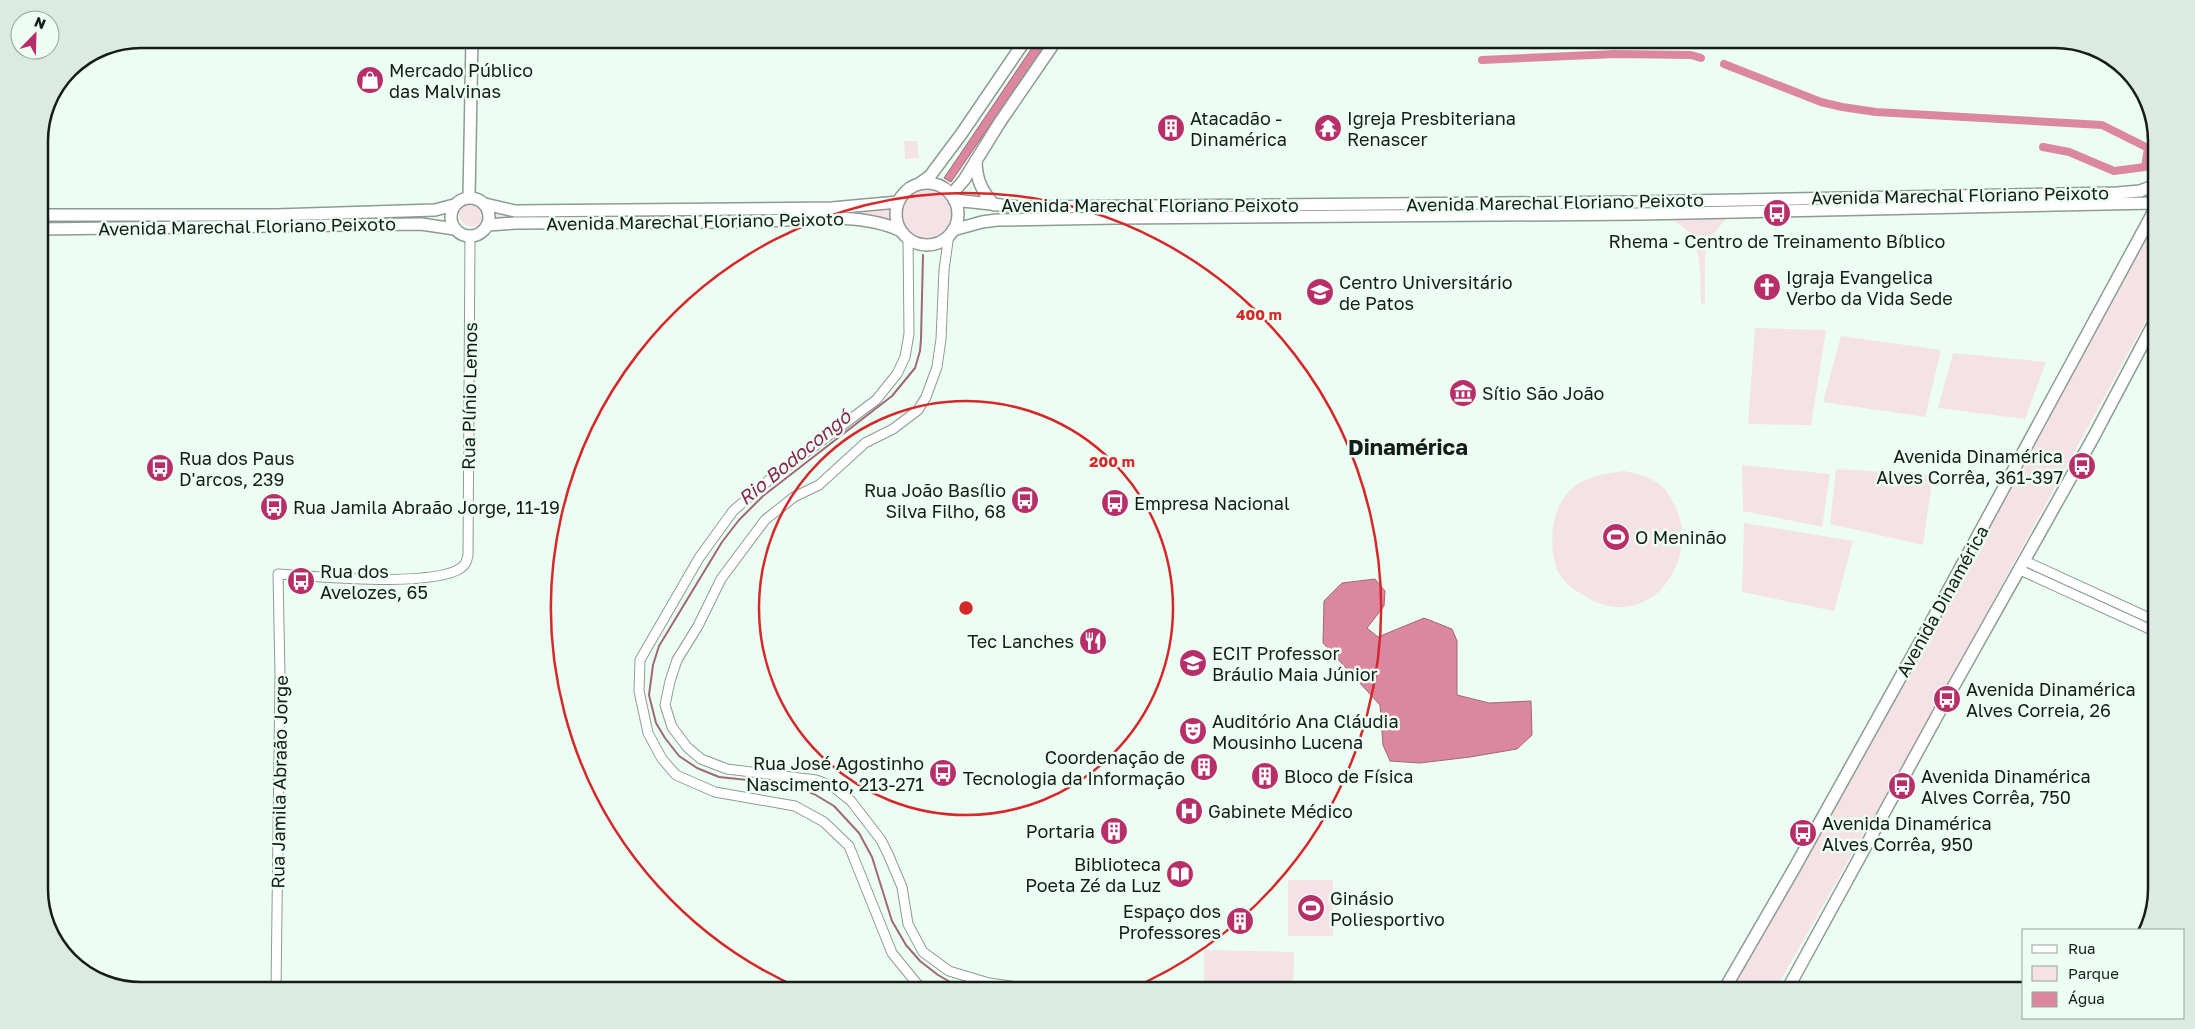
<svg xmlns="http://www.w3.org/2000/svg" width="2195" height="1029" font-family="'Golos Text',sans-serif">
  <rect width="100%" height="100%" fill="#ecfdf3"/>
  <path fill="#f4e2e7" d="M904,141H917L919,158L905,159Z
    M898 213a29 29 0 1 1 58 0a29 29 0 1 1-58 0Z
    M459 213a14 14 0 1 1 28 0a14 14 0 1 1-28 0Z
    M896,204L894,212L898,228L882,220L489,223L491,213L488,206Z
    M1727,217L1707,243L1705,257V304L1701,303C1700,281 1703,247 1686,230C1681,224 1672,221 1666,218Z
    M2152,219L2156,222V302L1932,713L1775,990H1727Z
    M1755,328L1826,330L1811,425L1748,424Z
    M1841,336L1941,350L1925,417L1823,402Z
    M1953,353L2046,362L2025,419L1938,408Z
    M1742,465L1830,474L1822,527L1743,511Z
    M1836,469L1933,475L1923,545L1830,524Z
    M1624,471C1638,474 1652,477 1663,487C1666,490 1669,495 1671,499C1706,552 1653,635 1588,598C1575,590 1561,582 1556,567C1547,535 1553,493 1587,479C1599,474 1612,473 1624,471Z
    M1744,523L1853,541L1834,611L1742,592Z
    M1288,880H1333V936H1288Z
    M1204,950L1294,952L1293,990H1204Z"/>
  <path fill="#db87a2" stroke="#a06779" d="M1038,39H1049L951,182L944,178Z
    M1375,579L1385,591L1384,606L1367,628L1378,637L1424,618L1452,629L1457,641V695L1489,703L1531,701L1532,735L1517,749L1470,757L1420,763L1390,761L1383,745L1380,705L1323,643L1324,601L1342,583Z"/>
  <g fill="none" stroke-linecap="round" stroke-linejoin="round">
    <path stroke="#a06779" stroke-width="2" d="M923,255L921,339L920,351L915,368L892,396L763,496L739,520L722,542L659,646L653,665L649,695L656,723L665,738L679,756L697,768L719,777L786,784L814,794L834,806L859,833L872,857L892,921L906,945L920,961L938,975L952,983L990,990"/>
    <path stroke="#db87a2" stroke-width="8" d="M1482,60L1615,54L1691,55L1701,58
      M1724,64L1821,102L1842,107L1876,112L2102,125L2148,148L2145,167L2114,171L2069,152L2043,147"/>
    <g stroke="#8c9c93" stroke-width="11">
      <path id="minor" d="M949,234L944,270L941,339L937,367L926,397L918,410L893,429L865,443L819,485L794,497L765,520L721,579L698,626L677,660L670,681L665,705L672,727L687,747L701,759L727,769L816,780L832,786L851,801L881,840L888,854L902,887L908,924L923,952L949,971L989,983L1039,990
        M908,238L909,334L905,357L897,374L876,400L769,480L733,511L699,558L640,660L639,691L648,733L662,759L676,775L715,792L795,806L824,822L849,846L892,953L918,985L931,990
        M2025,561L2156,621
        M2020,570L2156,632
        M276,990L280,675L278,574C316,576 432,588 461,568C466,565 467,560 468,555L470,236"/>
    </g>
    <g stroke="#8c9c93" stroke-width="14">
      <path id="major" d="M976,160C976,180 982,191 994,205
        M896 214a31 31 0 1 1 62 0a31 31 0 1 1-62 0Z
        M919,184L930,176L962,133L1026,39
        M951,195L964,180L1000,122L1057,39
        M469,197L472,39
        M451 217a19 19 0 1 1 38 0a19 19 0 1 1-38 0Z
        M954,200L1019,207L1632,202L2117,193L2140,191L2156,185
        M485,204L515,211L832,208L898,202
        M39,215H276L435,210L454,205
        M488,225L515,223C589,223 664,223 739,222C789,222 857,209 901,231
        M39,229L421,224L455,229
        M953,230L982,222L997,220L1115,218L1641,214L2153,203
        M1724,990L1795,867L1930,624L2155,209
        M1787,990L1942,707L2093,438L2156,319"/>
    </g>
    <use href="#minor" stroke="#fff" stroke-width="9"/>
    <use href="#major" stroke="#fff" stroke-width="11"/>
  </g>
  <g fill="none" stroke="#d62828" stroke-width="2.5">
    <circle cx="966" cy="608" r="207"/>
    <path d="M804 990A415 415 0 1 1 1128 990"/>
  </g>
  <defs>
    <g id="shop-disc" transform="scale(1.4375)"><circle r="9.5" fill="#b82e69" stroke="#ecfdf3"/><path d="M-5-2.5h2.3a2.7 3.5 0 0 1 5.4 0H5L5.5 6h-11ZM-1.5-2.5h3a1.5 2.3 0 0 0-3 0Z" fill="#fff"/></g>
    <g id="building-disc" transform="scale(1.4375)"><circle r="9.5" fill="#b82e69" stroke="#ecfdf3"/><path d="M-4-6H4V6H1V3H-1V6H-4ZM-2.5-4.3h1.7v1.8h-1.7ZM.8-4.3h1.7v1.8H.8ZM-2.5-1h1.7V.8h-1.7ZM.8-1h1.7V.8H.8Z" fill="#fff"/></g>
    <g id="temple-disc" transform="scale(1.4375)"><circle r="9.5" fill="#b82e69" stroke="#ecfdf3"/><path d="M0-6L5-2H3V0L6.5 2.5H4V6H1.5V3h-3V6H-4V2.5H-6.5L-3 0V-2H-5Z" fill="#fff"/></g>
    <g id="bus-disc" transform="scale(1.4375)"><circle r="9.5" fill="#b82e69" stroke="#ecfdf3"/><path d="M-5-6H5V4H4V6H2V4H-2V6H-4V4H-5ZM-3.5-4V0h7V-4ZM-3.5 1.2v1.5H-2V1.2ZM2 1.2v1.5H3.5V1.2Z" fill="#fff"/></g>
    <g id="church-disc" transform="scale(1.4375)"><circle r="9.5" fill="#b82e69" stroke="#ecfdf3"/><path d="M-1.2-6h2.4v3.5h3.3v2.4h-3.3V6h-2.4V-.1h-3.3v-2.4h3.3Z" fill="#fff"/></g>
    <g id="university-disc" transform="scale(1.4375)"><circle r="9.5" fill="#b82e69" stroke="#ecfdf3"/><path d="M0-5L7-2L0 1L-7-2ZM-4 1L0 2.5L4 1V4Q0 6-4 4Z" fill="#fff"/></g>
    <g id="museum-disc" transform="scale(1.4375)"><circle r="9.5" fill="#b82e69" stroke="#ecfdf3"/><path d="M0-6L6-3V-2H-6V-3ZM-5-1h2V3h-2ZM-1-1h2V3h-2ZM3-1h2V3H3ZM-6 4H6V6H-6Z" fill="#fff"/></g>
    <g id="stadium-disc" transform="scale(1.4375)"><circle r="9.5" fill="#b82e69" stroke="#ecfdf3"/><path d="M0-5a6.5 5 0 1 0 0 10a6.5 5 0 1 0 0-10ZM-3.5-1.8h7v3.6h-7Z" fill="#fff"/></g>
    <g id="restaurant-disc" transform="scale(1.4375)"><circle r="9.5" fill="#b82e69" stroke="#ecfdf3"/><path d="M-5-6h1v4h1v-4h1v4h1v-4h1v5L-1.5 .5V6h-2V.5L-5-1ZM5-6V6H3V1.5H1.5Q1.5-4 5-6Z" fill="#fff"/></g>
    <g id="school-disc" transform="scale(1.4375)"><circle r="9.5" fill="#b82e69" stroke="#ecfdf3"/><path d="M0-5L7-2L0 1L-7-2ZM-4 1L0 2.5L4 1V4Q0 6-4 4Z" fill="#fff"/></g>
    <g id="theatre-disc" transform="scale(1.4375)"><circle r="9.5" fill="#b82e69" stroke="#ecfdf3"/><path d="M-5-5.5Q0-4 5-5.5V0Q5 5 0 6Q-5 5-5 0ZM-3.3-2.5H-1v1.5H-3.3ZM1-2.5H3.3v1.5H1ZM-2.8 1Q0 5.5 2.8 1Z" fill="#fff"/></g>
    <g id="hospital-disc" transform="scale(1.4375)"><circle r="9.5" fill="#b82e69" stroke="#ecfdf3"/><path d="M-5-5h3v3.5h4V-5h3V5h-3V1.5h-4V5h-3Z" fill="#fff"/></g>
    <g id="library-disc" transform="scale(1.4375)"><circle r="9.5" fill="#b82e69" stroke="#ecfdf3"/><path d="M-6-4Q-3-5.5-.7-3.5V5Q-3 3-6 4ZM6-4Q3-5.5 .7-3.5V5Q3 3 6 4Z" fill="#fff"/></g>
  </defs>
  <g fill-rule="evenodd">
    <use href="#shop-disc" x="370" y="80"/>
    <use href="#building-disc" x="1171" y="128"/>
    <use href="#temple-disc" x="1328" y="128"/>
    <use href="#bus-disc" x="1777" y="213"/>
    <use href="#church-disc" x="1767" y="287"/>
    <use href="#university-disc" x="1320" y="292"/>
    <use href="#museum-disc" x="1463" y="393"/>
    <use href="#bus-disc" x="2082" y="466"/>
    <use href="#bus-disc" x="160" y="468"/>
    <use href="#bus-disc" x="1025" y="500"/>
    <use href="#bus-disc" x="1115" y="503"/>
    <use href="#bus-disc" x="274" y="507"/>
    <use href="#stadium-disc" x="1616" y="537"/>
    <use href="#bus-disc" x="301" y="581"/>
    <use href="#restaurant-disc" x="1093" y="641"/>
    <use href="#school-disc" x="1193" y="663"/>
    <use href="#bus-disc" x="1947" y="699"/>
    <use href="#theatre-disc" x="1193" y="731"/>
    <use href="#building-disc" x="1204" y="767"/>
    <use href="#bus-disc" x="943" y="773"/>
    <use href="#building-disc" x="1265" y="776"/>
    <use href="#bus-disc" x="1902" y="786"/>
    <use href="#hospital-disc" x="1189" y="811"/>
    <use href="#building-disc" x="1114" y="831"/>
    <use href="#bus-disc" x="1803" y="833"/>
    <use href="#library-disc" x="1180" y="874"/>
    <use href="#stadium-disc" x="1311" y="908"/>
    <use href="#building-disc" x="1240" y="921"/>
  </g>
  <g text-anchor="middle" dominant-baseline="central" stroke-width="5" stroke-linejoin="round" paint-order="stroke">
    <g font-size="18" fill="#161c19" stroke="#ecfdf3" text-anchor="start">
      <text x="389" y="70">Mercado Público<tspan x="389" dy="21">das Malvinas</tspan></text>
      <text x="1190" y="118">Atacadão -<tspan x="1190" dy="21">Dinamérica</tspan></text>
      <text x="1347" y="118">Igreja Presbiteriana<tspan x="1347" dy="21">Renascer</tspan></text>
      <text x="1777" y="241" text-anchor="middle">Rhema - Centro de Treinamento Bíblico</text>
      <text x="1786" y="277">Igraja Evangelica<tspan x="1786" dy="21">Verbo da Vida Sede</tspan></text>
      <text x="1339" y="282">Centro Universitário<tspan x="1339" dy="21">de Patos</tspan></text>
      <text x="1482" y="393">Sítio São João</text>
      <text x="2063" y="456" text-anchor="end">Avenida Dinamérica<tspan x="2063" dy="21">Alves Corrêa, 361-397</tspan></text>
      <text x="179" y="458">Rua dos Paus<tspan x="179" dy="21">D'arcos, 239</tspan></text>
      <text x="1006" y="490" text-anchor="end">Rua João Basílio<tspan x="1006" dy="21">Silva Filho, 68</tspan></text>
      <text x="1134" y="503">Empresa Nacional</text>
      <text x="293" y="507">Rua Jamila Abraão Jorge, 11-19</text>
      <text x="1635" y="537">O Meninão</text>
      <text x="320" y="571">Rua dos<tspan x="320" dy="21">Avelozes, 65</tspan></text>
      <text x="1074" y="641" text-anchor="end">Tec Lanches</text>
      <text x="1212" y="653">ECIT Professor<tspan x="1212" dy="21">Bráulio Maia Júnior</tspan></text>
      <text x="1966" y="689">Avenida Dinamérica<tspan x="1966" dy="21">Alves Correia, 26</tspan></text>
      <text x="1212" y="721">Auditório Ana Cláudia<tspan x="1212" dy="21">Mousinho Lucena</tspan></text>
      <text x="1185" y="757" text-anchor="end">Coordenação de<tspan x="1185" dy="21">Tecnologia da Informação</tspan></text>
      <text x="924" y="763" text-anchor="end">Rua José Agostinho<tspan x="924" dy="21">Nascimento, 213-271</tspan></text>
      <text x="1284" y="776">Bloco de Física</text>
      <text x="1921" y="776">Avenida Dinamérica<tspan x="1921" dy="21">Alves Corrêa, 750</tspan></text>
      <text x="1208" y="811">Gabinete Médico</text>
      <text x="1822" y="823">Avenida Dinamérica<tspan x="1822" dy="21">Alves Corrêa, 950</tspan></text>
      <text x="1095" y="831" text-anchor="end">Portaria</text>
      <text x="1161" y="864" text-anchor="end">Biblioteca<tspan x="1161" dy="21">Poeta Zé da Luz</tspan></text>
      <text x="1330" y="898">Ginásio<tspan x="1330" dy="21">Poliesportivo</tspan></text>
      <text x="1221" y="911" text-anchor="end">Espaço dos<tspan x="1221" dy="21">Professores</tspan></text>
    </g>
    <g font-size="18" fill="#161c19" stroke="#ecfdf3">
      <text transform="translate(1960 195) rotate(-1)">Avenida Marechal Floriano Peixoto</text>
      <text transform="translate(1555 202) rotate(-1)">Avenida Marechal Floriano Peixoto</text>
      <text x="1150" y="205">Avenida Marechal Floriano Peixoto</text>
      <text transform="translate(695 221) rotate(-1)">Avenida Marechal Floriano Peixoto</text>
      <text transform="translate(247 226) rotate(-1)">Avenida Marechal Floriano Peixoto</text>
      <text transform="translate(469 396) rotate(-89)">Rua Plínio Lemos</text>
      <text transform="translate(1942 601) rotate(-61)">Avenida Dinamérica</text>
      <text transform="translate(279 782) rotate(-89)">Rua Jamila Abraão Jorge</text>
    </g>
    <g font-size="19" font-style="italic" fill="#89264f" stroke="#ecfdf3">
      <text transform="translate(794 457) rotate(-39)">Rio Bodocongó</text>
    </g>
    <g font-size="22" font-weight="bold" fill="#161c19" stroke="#ecfdf3">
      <text x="1408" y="446">Dinamérica</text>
    </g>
  </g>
  <path d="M0 0H2195V1029H0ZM141 48H2055A93 93 0 0 1 2148 141V889A93 93 0 0 1 2055 982H141A93 93 0 0 1 48 889V141A93 93 0 0 1 141 48Z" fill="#dbebe2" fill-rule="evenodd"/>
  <path fill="none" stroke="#161c19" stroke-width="2.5" d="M141 48H2055A93 93 0 0 1 2148 141V889A93 93 0 0 1 2055 982H141A93 93 0 0 1 48 889V141A93 93 0 0 1 141 48Z"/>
  <circle cx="966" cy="608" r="8" fill="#d62828" stroke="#ecfdf3" stroke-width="2.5"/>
  <g font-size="15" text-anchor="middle" font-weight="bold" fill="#d62828" stroke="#ecfdf3" stroke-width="5" stroke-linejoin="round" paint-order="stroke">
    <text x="1259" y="320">400 m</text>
    <text x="1112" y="467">200 m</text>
  </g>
  <rect x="2022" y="929" width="162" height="90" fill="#ecfdf3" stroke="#96a39c"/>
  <rect x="2032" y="945" width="25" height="8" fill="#ffffff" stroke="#96a39c"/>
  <text x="2068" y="954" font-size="15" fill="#161c19">Rua</text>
  <rect x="2032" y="966" width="25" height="15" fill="#f4e2e7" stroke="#96a39c"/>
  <text x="2068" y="979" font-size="15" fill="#161c19">Parque</text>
  <rect x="2032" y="992" width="25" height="15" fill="#db87a2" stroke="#96a39c"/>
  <text x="2068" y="1004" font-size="15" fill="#161c19">Água</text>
  <g transform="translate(35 35) rotate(23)"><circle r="24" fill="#ecfdf3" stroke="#96a39c"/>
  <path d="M0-4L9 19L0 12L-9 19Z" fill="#b82e69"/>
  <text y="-8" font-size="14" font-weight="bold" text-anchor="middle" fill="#161c19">N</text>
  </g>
</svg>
